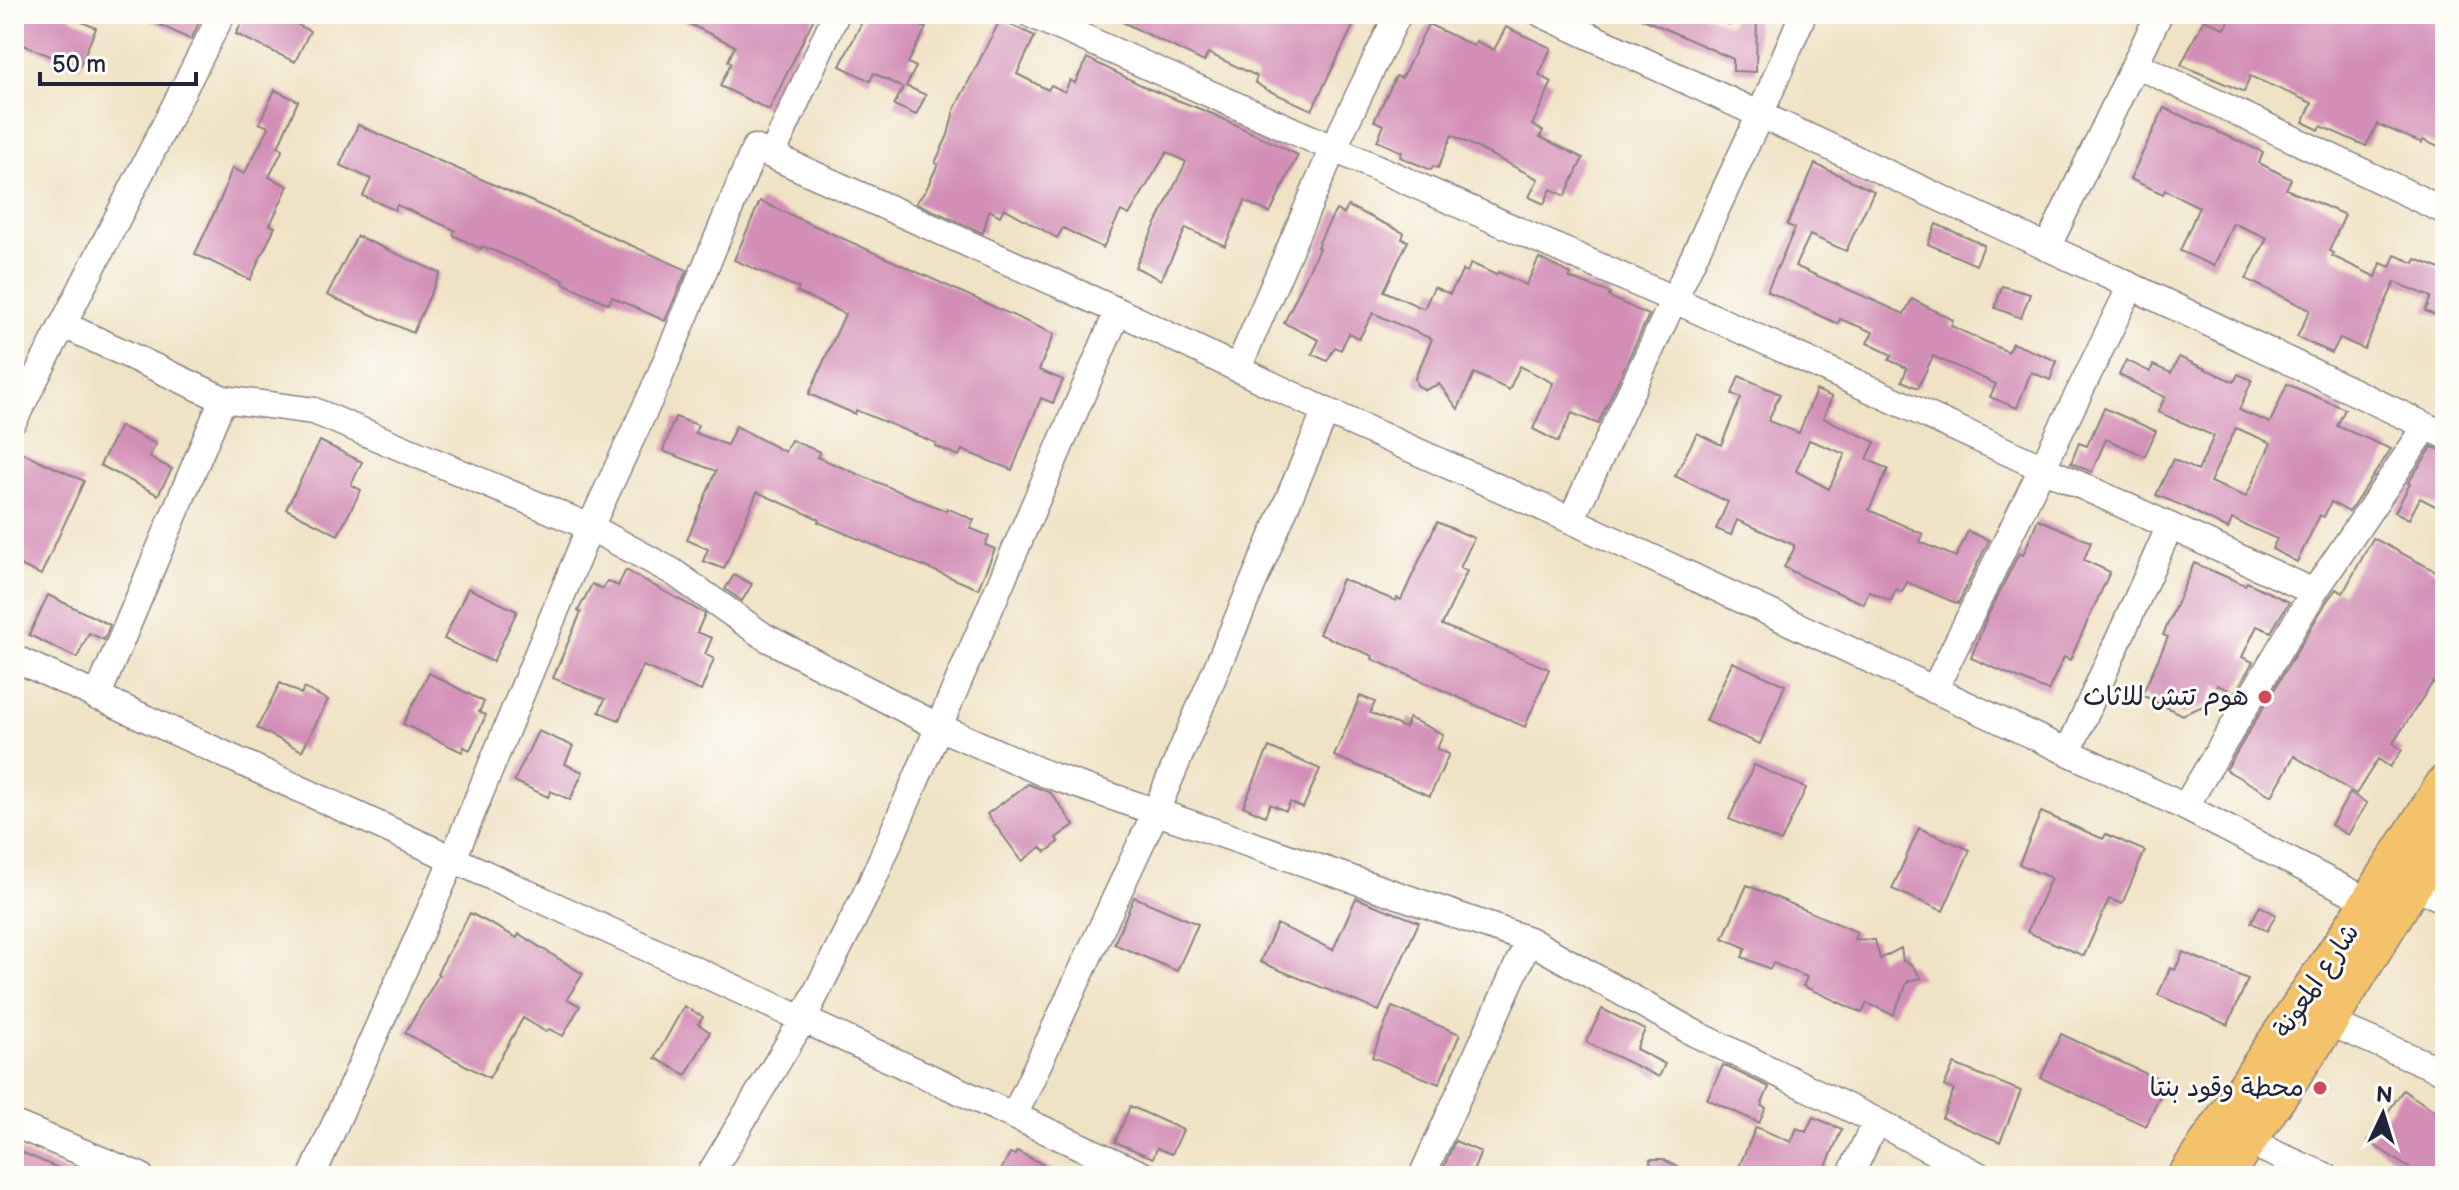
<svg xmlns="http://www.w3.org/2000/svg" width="2459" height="1190" font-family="'Balsamiq Sans','Playpen Sans Arabic',sans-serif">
  <rect width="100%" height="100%" fill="#fdfcf7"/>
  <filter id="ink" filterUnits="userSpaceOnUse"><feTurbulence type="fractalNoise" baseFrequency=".0125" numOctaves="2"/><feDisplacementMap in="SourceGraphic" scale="16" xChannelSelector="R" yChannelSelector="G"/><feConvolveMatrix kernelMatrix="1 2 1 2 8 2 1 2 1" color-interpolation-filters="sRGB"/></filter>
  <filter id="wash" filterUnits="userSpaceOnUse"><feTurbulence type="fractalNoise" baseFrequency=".006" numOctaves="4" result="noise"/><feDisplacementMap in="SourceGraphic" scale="32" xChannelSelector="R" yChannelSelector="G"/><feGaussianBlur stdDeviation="1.8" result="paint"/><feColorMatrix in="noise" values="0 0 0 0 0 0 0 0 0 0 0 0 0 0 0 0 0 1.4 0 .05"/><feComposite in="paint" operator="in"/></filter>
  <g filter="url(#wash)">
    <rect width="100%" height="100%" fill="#f0e2c4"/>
    <g id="blocks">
      <path fill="#d38eb7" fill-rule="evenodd" d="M14,14H63L96,28L79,68L14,41Z
        M138,14H203L191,40Z
        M246,14H300L296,24L310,31L295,62L236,34Z
        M669,14H816L769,110L720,86L731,63L728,61L735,46Z
        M866,14H927L921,26L926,28L908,63L916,67L906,86L926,95L916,115L894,105L903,88L874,73L870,81L840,66Z
        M1106,14H1359L1312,110L1265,89L1255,82L1257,76L1208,53L1204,62Z
        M1632,14H1704L1730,25L1734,14H1757L1756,72L1733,71V59Z
        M2232,14H2445V150L2423,140L2422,143L2377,124L2366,146L2321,126L2319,130L2303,122L2312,103L2250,76L2244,92L2181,65L2204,19L2225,29Z
        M1000,20L1035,36L1017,74L1048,90L1051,85L1065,92L1070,80L1075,83L1087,58L1147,88L1215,115L1298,155L1270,213L1245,201L1225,246L1186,228L1161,280L1135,267L1186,162L1167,152L1129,215L1121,211L1103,248L1063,228L1057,238L1004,208L1000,216L989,210L983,233L916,203L926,190L938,164L935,163L948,135L954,110Z
        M1428,24L1474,46L1476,41L1494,50L1506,27L1551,48L1539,75L1552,82L1532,125L1543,131L1540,137L1583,158L1565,196L1551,189L1544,204L1529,197L1538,179L1452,135L1438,168L1433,166L1431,170L1400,157L1402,152L1377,141L1384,125L1374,121L1396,76L1402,78Z
        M275,90L298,101L278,147L283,149L269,177L288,186L270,225L275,227L250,280L195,254L222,196L232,168L244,174L254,156L269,127L259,123Z
        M2164,108L2263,152L2259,163L2291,179L2286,189L2345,215L2329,251L2333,253L2332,256L2376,277L2381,263L2390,267L2395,255L2414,263L2416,259L2443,270L2445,266V319L2425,311L2431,297L2395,282L2364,349L2340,338L2332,353L2297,337L2310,310L2246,279L2267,238L2233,223L2214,266L2180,251L2199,207L2165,190L2163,194L2130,179Z
        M358,125L687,270L665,321L612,297L609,304L563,283L564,280L482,246L481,249L453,235L455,230L397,205L395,210L363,196L371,179L340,165Z
        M1815,164L1874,191L1846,251L1810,235L1795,266L1904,314L1912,299L1953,320L1951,326L2008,352L2012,343L2057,361L2050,380L2031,372L2017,408L1990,397L1996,384L1933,356L1918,388L1902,381L1907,368L1889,360L1892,355L1867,343L1873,332L1840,319L1838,324L1767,291L1795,228L1787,225Z
        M760,201L1054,334L1039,370L1063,380L1053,403L1041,398L1012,470L962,450L959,456L935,446L936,443L856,410L855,414L809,394L845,314L797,292L799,288L734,260Z
        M1348,206L1404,233L1402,239L1408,241L1384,291L1424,309L1434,287L1450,294L1463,270L1467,272L1471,263L1496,275L1498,272L1526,285L1539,258L1571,274L1569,278L1610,293L1609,297L1649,315L1598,424L1572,413L1558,442L1533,429L1553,383L1520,366L1509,390L1474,373L1458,409L1439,384L1425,390L1417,385L1415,378L1432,339L1373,313L1359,339L1349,333L1341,350L1335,347L1327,361L1312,354L1319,340L1284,323L1319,248L1317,247L1325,230L1336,210L1344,214Z
        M1936,224L1984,245L1976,265L1928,244Z
        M357,236L440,273L413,333L327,295Z
        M2002,286L2030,294L2021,318L1995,308Z
        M2179,357L2234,382L2238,374L2252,380L2239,410L2270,423L2287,384L2345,409L2337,426L2391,449L2349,512L2331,502L2324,517L2320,515L2297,562L2272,549L2277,539L2232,519L2228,529L2181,505L2156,495L2173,459L2198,471L2214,436L2158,412L2165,397L2119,375L2126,360L2150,372L2153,365L2171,373ZM2236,428L2271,443L2246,497L2210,482Z
        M1739,376L1780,394L1768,421L1799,433L1816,390L1832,397L1823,418L1875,442L1867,459L1888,469L1869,510L1923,534L1920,542L1956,557L1968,531L1989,540L1958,604L1907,582L1902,592L1896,589L1891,601L1869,591L1864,604L1811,581L1784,567L1794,549V545L1737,520L1731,535L1716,529L1728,502L1675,476L1697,433L1721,445L1741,398L1732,394ZM1809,440L1845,454L1829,489L1796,471Z
        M2104,408L2156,431L2145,456L2106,439L2092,472L2071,463L2079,443L2087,446Z
        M675,417L698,425L695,433L727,445L736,426L785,452L791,440L820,452L817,457L946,511L947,508L974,520L970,528L989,536L985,545L995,549L978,589L818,522L819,519L757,492L724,569L703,561L708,549L687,540L716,471L663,451Z
        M120,426L156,444L149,457L172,469L158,495L100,465Z
        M320,441L362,462L351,485L361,490L338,535L286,509Z
        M2432,447L2445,451V511L2420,498L2409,519L2395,512L2410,484L2408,483Z
        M21,452L84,481L41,575L14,562V467Z
        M2038,519L2091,542L2084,560L2110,572L2070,660L2064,657L2048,691L1971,658L1987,617L2019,553L2023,555Z
        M1437,522L1474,538L1460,568L1467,571L1442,625L1549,669L1525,727L1372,659L1373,656L1319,634L1342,579L1396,601L1397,598L1401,600Z
        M2373,538L2445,576V689L2433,682L2393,743L2402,750L2390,767L2378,759L2356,794L2294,756L2272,796L2226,770L2327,601L2336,589L2343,593Z
        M2194,563L2245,585L2247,582L2289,602L2271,632L2257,626L2242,657L2253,662L2235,693L2217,685L2208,704L2182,715L2142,695L2168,637L2163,635Z
        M626,570L705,614L697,632L712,638L705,654L714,659L701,691L643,666L619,720L599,712L605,699L553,678L581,612L578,611L592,584L603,589L607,581L618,586Z
        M734,575L752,584L742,601L725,589Z
        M468,588L517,611L493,662L444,639Z
        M48,595L110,625L104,640L89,633L77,658L29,635Z
        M1732,662L1785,685L1760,744L1706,721Z
        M429,673L484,702L479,712L486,715L470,750L464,747L462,752L403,724Z
        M280,683L301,694L304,688L328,700L302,751L257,728Z
        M1360,696L1375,702L1370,713L1405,728L1409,718L1443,734L1437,749L1449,754L1430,796L1334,756Z
        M538,731L573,746L565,764L583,772L570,800L551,791L548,797L514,781Z
        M1269,747L1320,769L1303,808L1290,802L1286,811L1270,804L1265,816L1243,806Z
        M1754,765L1806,788L1781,842L1729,819Z
        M1028,784L1051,793L1074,825L1056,838L1059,842L1046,852L1041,847L1022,861L987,814Z
        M2350,793L2367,803L2348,835L2331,825Z
        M2041,812L2103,839L2106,834L2145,851L2122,904L2109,899L2084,956L2027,932L2051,878L2019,864Z
        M1919,828L1970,850L1943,911L1892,889Z
        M1747,885L1857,932L1854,939L1875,940L1880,959L1901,948L1903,961L1912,965L1921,978L1908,981L1893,1015L1867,1003L1862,1013L1803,986L1807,977L1773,963L1770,969L1742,957L1746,948L1723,938Z
        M1134,897L1198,924L1177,971L1114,944Z
        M1356,898L1419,922L1379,1011L1260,962L1277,924L1333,950Z
        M2260,906L2276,915L2267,931L2251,922Z
        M470,913L517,938L519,934L583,974L567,999L580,1006L563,1036L549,1029L546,1032L523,1018L489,1078L405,1033L439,975L437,973Z
        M2183,952L2248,979L2228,1025L2158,995L2170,968L2175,970Z
        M684,1006L703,1017L698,1024L710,1032L686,1075L655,1058Z
        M1392,1007L1460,1034L1439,1084L1372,1057Z
        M1602,1009L1645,1030L1636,1049L1665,1064L1659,1077L1586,1042Z
        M2061,1034L2166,1083L2146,1126L2041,1078Z
        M1954,1064L2021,1091L2000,1142L1942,1118L1954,1090L1944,1086Z
        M1723,1065L1769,1087L1761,1106L1766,1108L1759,1123L1707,1099Z
        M2403,1090L2445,1118V1176H2421L2368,1141Z
        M1130,1106L1183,1130L1172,1154L1157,1148L1153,1158L1115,1142Z
        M1813,1117L1842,1129L1822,1176H1735L1756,1127L1791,1142L1797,1128L1806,1132Z
        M1455,1141L1481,1152L1471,1176H1440Z
        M19,1151L76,1176H14V1162Z
        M1017,1151L1065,1176H998L1010,1153L1015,1155Z
        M1650,1159H1663L1694,1176H1651Z"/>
    </g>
  </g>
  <g filter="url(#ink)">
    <use href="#blocks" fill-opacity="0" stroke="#898280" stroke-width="2"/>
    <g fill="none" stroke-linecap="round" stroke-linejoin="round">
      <g stroke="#898280" stroke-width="29">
        <path id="minor" d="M1030,14L1675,300L2314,592
          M1542,14L2131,286L2445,435
          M2135,64L2445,211
          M772,155L836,14
          M2047,248L2159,14
          M64,325L223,399L314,411L590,527L673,572L765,637L939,727L1046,774L1529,940L1694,1033L1876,1121L1980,1176
          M1238,368L1333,149L1398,14
          M14,420L222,14
          M1571,520L1760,115L1803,14
          M14,658L1145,1176
          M1934,690L2131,286
          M97,697L223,399
          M2068,752L2170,526
          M2185,807L2314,592L2426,427
          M2412,885L2445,900
          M2328,1022L2445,1072
          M1014,1116L1156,811L1326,411
          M14,1124L140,1176
          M2246,1141L2325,1176
          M312,1176L452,861L590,527L657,383L755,148L1118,311L1326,411L1571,520L2068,752L2185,807L2370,902
          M709,1176L802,1021L871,884L1118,311
          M1422,1176L1529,940
          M1850,1176L1876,1121"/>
      </g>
      <g stroke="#898280" stroke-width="41">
        <path id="highway" d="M2187,1176L2370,902L2445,784
          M2223,1176L2328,1022L2412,885L2445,838"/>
      </g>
      <use href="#minor" stroke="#fff" stroke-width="26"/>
      <use href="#highway" stroke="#f3c26a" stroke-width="38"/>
    </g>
  </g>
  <g fill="#d1495b" stroke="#fdfcf7" stroke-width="3">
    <circle cx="2265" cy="697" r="8"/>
    <circle cx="2320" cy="1088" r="8"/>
  </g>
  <g text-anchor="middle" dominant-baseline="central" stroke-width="6" stroke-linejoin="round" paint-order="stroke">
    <g font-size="26" fill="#22223b" stroke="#fdfcf7" text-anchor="end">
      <text x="2249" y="697">هوم تتش للاثاث</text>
      <text x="2304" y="1088">محطة وقود بنتا</text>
    </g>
    <g font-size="26" fill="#22223b" stroke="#fdfcf7">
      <text transform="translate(2317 981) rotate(-56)">شارع المعونة</text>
    </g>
  </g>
  <rect width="2459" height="1190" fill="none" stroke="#fdfcf7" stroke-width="48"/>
  <g transform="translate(2383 1114) rotate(4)" stroke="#fdfcf7" stroke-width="6" paint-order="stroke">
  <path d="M0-6L14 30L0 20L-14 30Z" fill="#22223b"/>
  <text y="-12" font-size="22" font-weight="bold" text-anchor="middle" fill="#22223b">N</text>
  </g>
  <path d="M40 72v12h156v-12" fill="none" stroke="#22223b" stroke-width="4"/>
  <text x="52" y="72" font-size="24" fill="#22223b" stroke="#fdfcf7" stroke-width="6" paint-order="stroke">50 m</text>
</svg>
